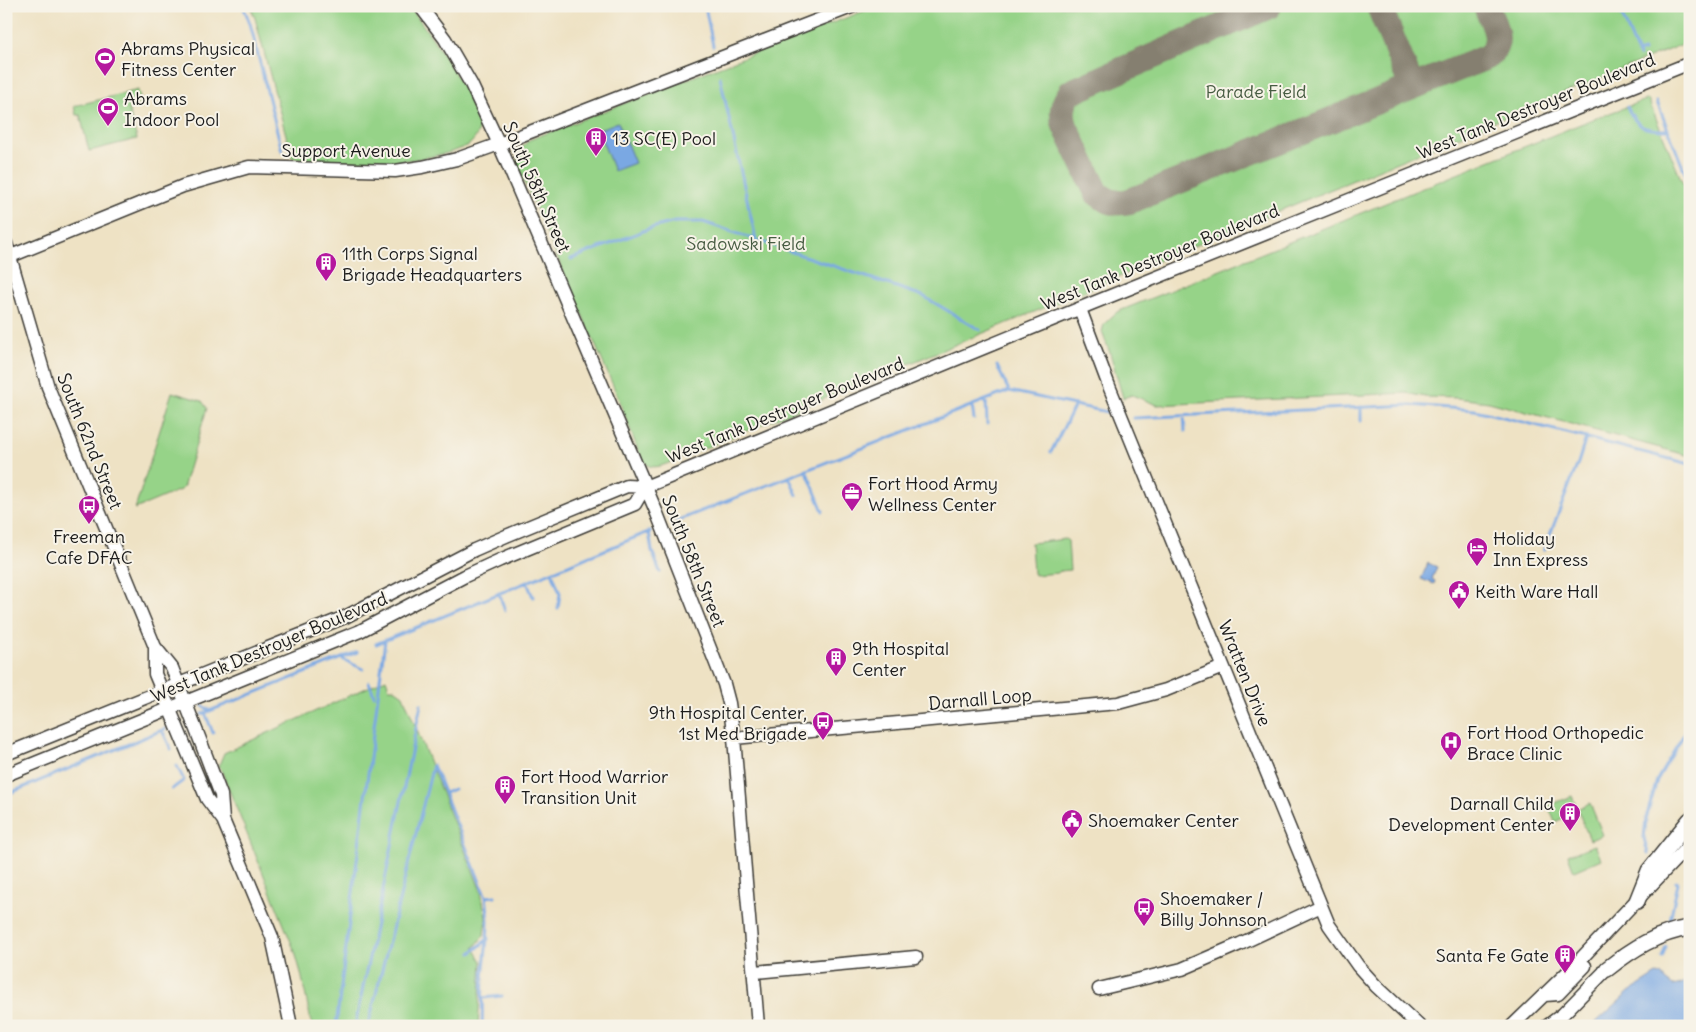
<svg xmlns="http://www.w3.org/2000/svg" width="1696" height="1032" font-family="Delius,sans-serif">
  <rect width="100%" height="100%" fill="#f7f3e8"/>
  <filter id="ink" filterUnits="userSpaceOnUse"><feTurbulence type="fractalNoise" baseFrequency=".02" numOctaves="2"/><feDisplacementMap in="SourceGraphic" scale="10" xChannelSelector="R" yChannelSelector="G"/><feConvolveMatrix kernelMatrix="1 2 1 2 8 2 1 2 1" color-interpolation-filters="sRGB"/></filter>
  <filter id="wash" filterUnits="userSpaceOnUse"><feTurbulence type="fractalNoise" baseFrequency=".0096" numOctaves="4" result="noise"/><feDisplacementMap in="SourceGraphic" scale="20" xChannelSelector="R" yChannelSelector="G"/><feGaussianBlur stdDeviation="1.12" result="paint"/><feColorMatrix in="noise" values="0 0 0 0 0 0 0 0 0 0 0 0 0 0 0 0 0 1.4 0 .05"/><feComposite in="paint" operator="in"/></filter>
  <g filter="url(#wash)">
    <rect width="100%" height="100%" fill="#eee2c4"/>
    <path fill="#96d388" stroke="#597852" d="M250,6H409C425,27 484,108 478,132C477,136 473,141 470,144C454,155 403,162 384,162C354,163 323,160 292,158L255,18Z
      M877,6H1690V41L681,458C667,463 650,475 641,458L615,390L517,165C517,154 521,148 529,140Z
      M138,90L141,103L128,107L137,139L89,151L80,115H76L74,106Z
      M1648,99L1690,201V456L1489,402L1457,398L1425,397L1406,393L1157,405L1132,395L1123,398L1110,353L1102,332L1104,324L1117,312L1588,121Z
      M172,392L202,401L207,408L183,488L180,490L135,509Z
      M1066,539L1068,541L1070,570L1060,571L1058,573L1034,575L1033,573L1031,543Z
      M386,679L389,688H393L403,695L481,891L486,918L484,935L474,948L482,961L478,1026H312L301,973L295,952L219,765L224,753Z
      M1572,796L1577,809L1590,803L1603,835L1590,840L1578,811L1555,822L1548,806Z
      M1595,845L1601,859L1574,871L1568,855Z"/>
    <path fill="#7aa8e3" stroke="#4b6280" d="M618,122L635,163L614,171L598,130Z
      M1428,563L1437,567L1432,579L1435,581L1434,584L1421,579Z
      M1657,974L1661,975L1665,980L1673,986L1681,984L1690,978V1026H1592L1629,992Z"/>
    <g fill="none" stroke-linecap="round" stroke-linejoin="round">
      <path stroke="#7aa8e3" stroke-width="3" d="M243,6L250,23L282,151
        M705,6L713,46
        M1618,6L1639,56
        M1637,53L1644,51
        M720,77L756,240
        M1657,102L1690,185
        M1627,107C1638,129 1644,130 1668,130
        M571,259L651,228L675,222H703L923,296L980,330
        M997,366L1009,391
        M986,400L987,424
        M972,406L974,419
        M1361,407V421
        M1184,416L1185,431
        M1133,418L1410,405L1475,410L1690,464
        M1051,452L1075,405
        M806,470L823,511
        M789,477L797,495
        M676,521L1009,391L1107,412
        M649,532L652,551L660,572
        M1544,550L1578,463L1586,438
        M552,572L560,593L558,608
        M527,582L533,597
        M499,593L505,611
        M376,644L651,531
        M342,659L363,669
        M369,682L374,695
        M203,706L210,711
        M205,713L213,733
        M202,714L357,652
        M162,730L171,749
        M172,789L184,780L177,766
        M10,793L165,729
        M445,793L454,789
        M1648,854L1644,838L1646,819L1657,780L1690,724
        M486,897L495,896
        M1670,920L1678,883L1676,881
        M471,953L488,939
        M1662,958L1666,947
        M483,998L502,996
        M336,1026L385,640
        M355,1026L421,704
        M368,1026L433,765L486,897C491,925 485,951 483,979C482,994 483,1010 482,1026"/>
      <path stroke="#857f70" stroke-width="26" d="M1269,6L1071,92C1062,104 1061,112 1065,126L1097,193C1109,203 1116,204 1130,201L1487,57C1506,41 1493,25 1486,6
        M1379,6L1412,87"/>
    </g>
  </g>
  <g filter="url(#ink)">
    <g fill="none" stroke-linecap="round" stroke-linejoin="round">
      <g stroke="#3c3a35" stroke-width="15">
        <path id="minor" d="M420,6L445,39L471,84L499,144L656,511L724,684L729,703L734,738L758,1026
          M6,243L48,387L155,647L172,668L202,745L221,795L223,820
          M6,258L183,186L249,167L395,171L422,167L457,159L499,144L854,6
          M1080,309L1109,386L1329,925L1358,966L1376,986L1419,1026
          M155,647V674L207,799L223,820L272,937L291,1026
          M734,738L1118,703L1166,690L1223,667
          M6,754L345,617L474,550L506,536L627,486L645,487L1093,303L1690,63
          M6,775L360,631L465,576L500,560L635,504L645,487
          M755,972L916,957
          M1099,989L1182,969L1240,944L1321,906
          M1545,995L1558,994L1585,966
          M1512,1026L1575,965L1690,844
          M1547,1026L1563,1014L1607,969"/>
      </g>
      <g stroke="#3c3a35" stroke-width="18">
        <path id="major" d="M1637,901L1649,871L1690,820
          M1607,969C1631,950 1658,932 1690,928"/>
      </g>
      <use href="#minor" stroke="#fff" stroke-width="12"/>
      <use href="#major" stroke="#fff" stroke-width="15"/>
    </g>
  </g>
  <defs>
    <g id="stadium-pin" transform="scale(1.125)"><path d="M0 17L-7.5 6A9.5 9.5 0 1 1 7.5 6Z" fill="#b5179e" stroke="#f7f3e8"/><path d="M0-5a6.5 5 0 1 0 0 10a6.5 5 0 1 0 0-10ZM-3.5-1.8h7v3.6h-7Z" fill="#fff"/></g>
    <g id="building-pin" transform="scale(1.125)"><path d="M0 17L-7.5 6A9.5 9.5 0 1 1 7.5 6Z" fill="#b5179e" stroke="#f7f3e8"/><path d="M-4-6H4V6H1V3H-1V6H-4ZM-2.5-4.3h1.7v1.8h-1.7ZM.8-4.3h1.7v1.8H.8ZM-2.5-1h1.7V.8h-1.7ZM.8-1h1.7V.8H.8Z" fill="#fff"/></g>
    <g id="office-pin" transform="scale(1.125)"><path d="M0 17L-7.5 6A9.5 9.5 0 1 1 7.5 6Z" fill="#b5179e" stroke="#f7f3e8"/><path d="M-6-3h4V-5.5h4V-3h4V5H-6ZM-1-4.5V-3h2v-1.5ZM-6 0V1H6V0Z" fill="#fff"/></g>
    <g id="bus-pin" transform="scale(1.125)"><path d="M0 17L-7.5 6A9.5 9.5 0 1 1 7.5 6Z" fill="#b5179e" stroke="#f7f3e8"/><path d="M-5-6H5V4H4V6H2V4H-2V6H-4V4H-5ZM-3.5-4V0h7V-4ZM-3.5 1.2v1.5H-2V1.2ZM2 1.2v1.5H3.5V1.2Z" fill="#fff"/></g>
    <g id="hotel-pin" transform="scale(1.125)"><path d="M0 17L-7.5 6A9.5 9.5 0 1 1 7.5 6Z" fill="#b5179e" stroke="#f7f3e8"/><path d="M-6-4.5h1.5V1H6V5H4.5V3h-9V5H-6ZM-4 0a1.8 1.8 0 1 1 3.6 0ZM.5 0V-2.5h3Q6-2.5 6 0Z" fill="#fff"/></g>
    <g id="civic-pin" transform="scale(1.125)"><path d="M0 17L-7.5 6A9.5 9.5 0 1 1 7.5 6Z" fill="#b5179e" stroke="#f7f3e8"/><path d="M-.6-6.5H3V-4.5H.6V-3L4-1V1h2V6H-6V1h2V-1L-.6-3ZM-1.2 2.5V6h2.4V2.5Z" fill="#fff"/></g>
    <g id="hospital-pin" transform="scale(1.125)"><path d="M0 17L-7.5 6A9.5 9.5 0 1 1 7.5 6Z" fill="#b5179e" stroke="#f7f3e8"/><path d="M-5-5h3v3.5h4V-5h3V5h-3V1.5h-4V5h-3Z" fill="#fff"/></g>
  </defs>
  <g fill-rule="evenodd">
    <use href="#stadium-pin" x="105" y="58"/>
    <use href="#stadium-pin" x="108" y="108"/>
    <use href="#building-pin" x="596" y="138"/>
    <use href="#building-pin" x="326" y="263"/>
    <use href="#office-pin" x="852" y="493"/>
    <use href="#bus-pin" x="89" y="506"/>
    <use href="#hotel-pin" x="1477" y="548"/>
    <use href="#civic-pin" x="1459" y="591"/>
    <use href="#building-pin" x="836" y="658"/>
    <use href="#bus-pin" x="823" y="722"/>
    <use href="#hospital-pin" x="1451" y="742"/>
    <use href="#building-pin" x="505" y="786"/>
    <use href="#building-pin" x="1570" y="813"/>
    <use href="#civic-pin" x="1072" y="820"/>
    <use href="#bus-pin" x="1144" y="908"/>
    <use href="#building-pin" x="1565" y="955"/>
  </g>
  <g text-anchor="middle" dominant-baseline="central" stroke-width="4" stroke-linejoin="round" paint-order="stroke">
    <g font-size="18" fill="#1c1c1c" stroke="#f7f3e8" text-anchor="start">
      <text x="121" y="48">Abrams Physical<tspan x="121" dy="21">Fitness Center</tspan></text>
      <text x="124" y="98">Abrams<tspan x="124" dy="21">Indoor Pool</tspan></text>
      <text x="612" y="138">13 SC(E) Pool</text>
      <text x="342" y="253">11th Corps Signal<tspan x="342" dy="21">Brigade Headquarters</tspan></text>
      <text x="868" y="483">Fort Hood Army<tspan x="868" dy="21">Wellness Center</tspan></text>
      <text x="89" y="536" text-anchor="middle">Freeman<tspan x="89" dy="21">Cafe DFAC</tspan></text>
      <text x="1493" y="538">Holiday<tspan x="1493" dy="21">Inn Express</tspan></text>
      <text x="1475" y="591">Keith Ware Hall</text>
      <text x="852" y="648">9th Hospital<tspan x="852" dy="21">Center</tspan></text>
      <text x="807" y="712" text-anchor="end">9th Hospital Center,<tspan x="807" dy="21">1st Med Brigade</tspan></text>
      <text x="1467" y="732">Fort Hood Orthopedic<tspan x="1467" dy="21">Brace Clinic</tspan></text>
      <text x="521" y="776">Fort Hood Warrior<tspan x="521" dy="21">Transition Unit</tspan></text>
      <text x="1554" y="803" text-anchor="end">Darnall Child<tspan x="1554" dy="21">Development Center</tspan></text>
      <text x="1088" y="820">Shoemaker Center</text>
      <text x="1160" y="898">Shoemaker /<tspan x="1160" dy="21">Billy Johnson</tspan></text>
      <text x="1549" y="955" text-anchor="end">Santa Fe Gate</text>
    </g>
    <g font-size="18" fill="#475c42" stroke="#f7f3e8">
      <text x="1256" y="91">Parade Field</text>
      <text x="746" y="243">Sadowski Field</text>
    </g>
    <g font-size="18" fill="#1c1c1c" stroke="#f7f3e8">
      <text transform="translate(1536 106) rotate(-22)">West Tank Destroyer Boulevard</text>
      <text x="346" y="150">Support Avenue</text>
      <text transform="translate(537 187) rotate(66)">South 58th Street</text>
      <text transform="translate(1160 257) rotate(-22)">West Tank Destroyer Boulevard</text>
      <text transform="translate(785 410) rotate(-22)">West Tank Destroyer Boulevard</text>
      <text transform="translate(90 441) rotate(68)">South 62nd Street</text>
      <text transform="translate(694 561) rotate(68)">South 58th Street</text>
      <text transform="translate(269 647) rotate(-23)">West Tank Destroyer Boulevard</text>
      <text transform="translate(1245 673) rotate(68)">Wratten Drive</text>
      <text transform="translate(980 699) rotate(-5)">Darnall Loop</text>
    </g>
  </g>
  <rect width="1696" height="1032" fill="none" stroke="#f7f3e8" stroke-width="25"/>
</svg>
